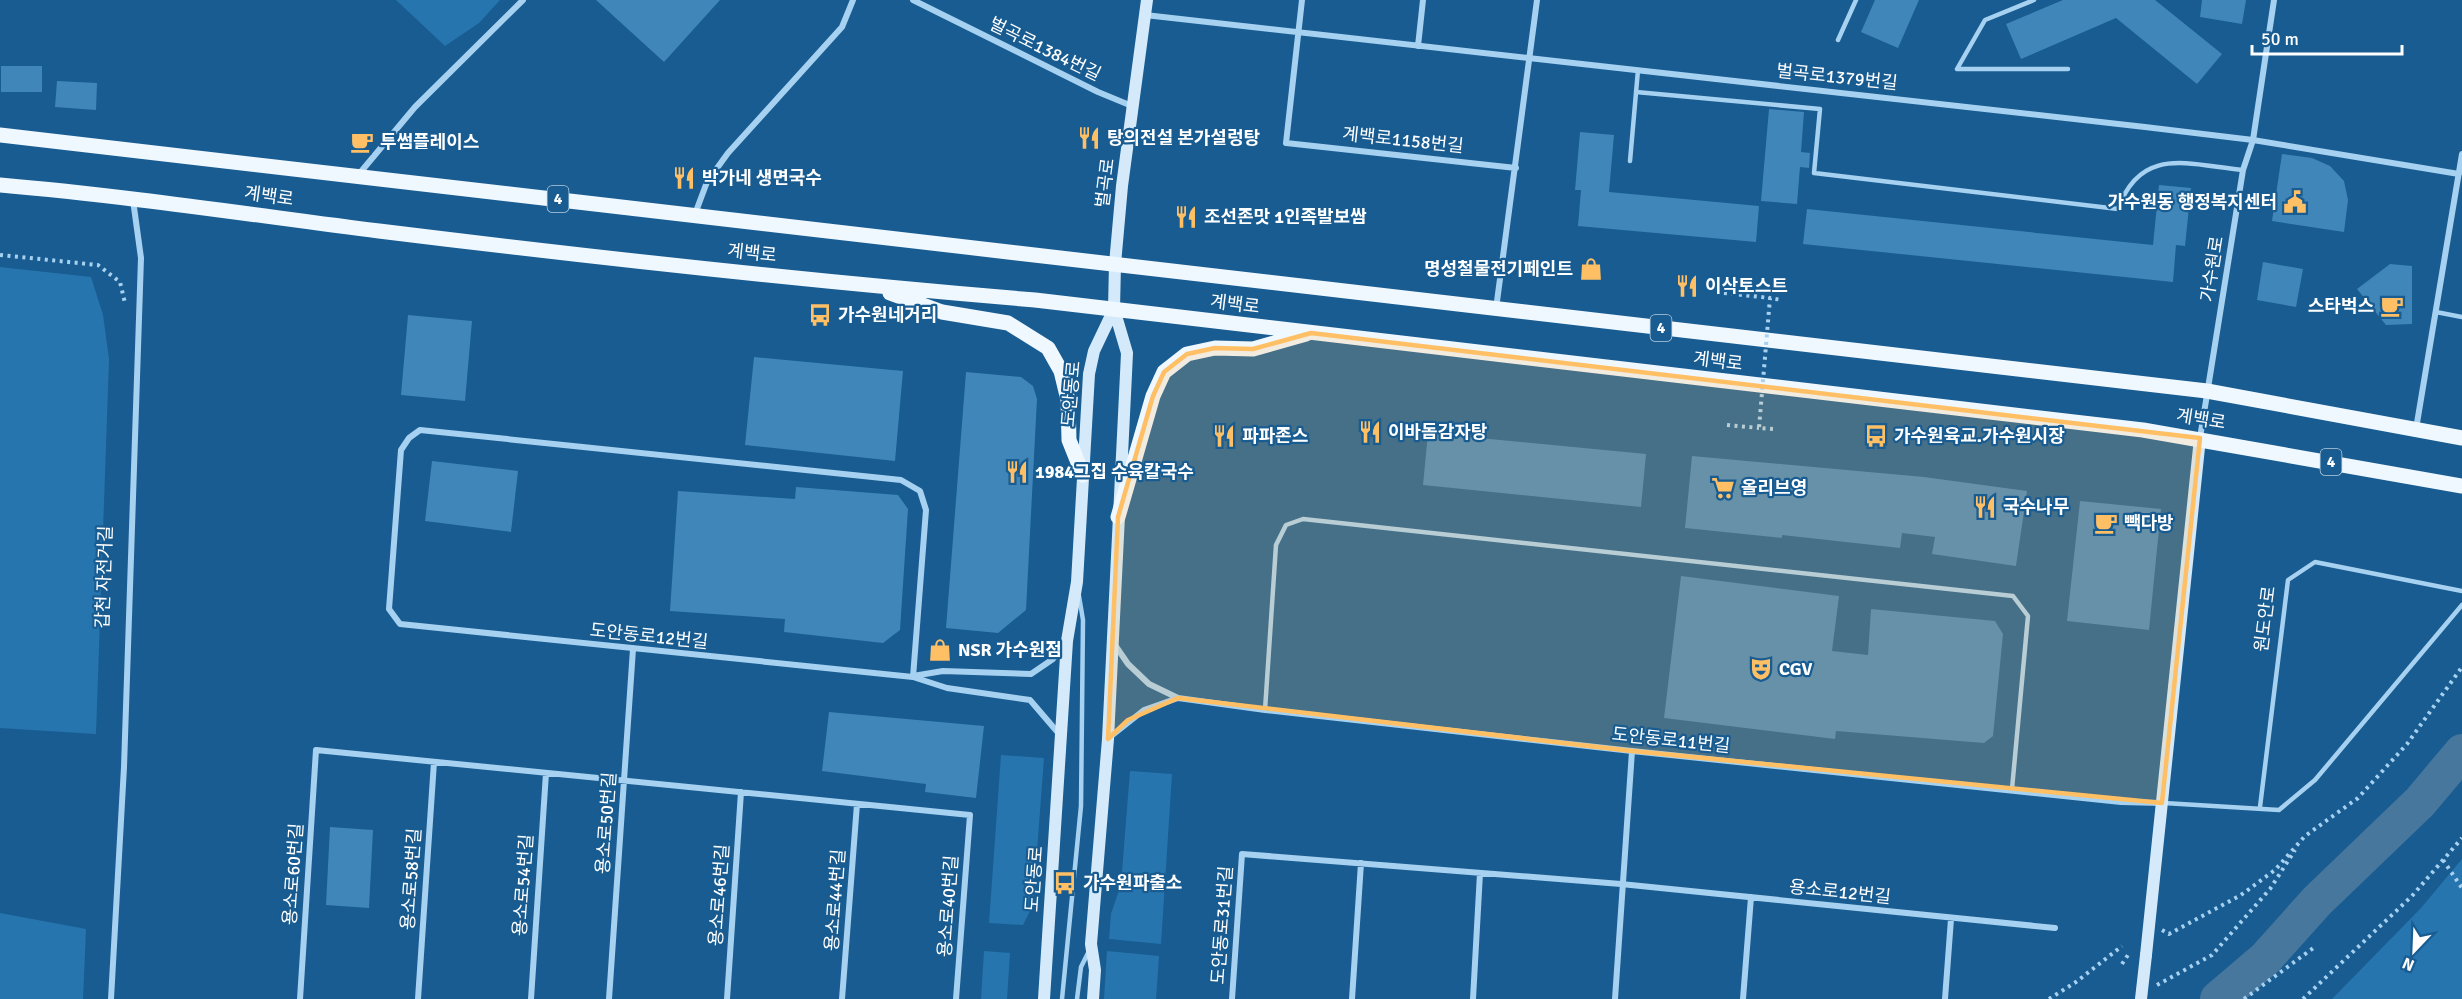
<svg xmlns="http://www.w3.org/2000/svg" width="2462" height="999" font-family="Signika,'Noto Sans KR',sans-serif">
  <rect width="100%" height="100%" fill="#185c91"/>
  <path fill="#2775ae" d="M396,0H500L479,23L445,46Z
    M0,267L91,277L103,315L109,359L96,734L0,728Z
    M1001,755L1044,758L1033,905L1023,925L989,923Z
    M1130,771L1172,774L1161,944L1109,939L1111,914L1121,884Z
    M2462,859V999H2332L2421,908Z
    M0,913L86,929L83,999H0Z
    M984,951L1010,953L1007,999H981Z
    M1107,951L1159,956L1156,999H1104Z"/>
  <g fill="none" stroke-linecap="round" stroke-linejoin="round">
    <path stroke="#47779d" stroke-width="36" d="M2218,999L2265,959L2317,901L2420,802L2462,752"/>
  </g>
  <path fill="#4086b9" d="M596,0H720L664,62Z
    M1875,0H1919L1898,48L1861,32Z
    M2063,0H2155L2222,54L2197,84L2116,18L2021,59L2006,24Z
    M2202,0H2246L2242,24L2200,17Z
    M1,66H42V92H1Z
    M57,81L97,83L96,110L55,107Z
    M1769,109L1804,112L1801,152L1810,153L1809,168L1800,167L1797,204L1761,201Z
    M1580,132L1614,135L1609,192L1759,206L1756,242L1578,226L1581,190H1575Z
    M2282,154L2312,158L2330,166L2344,181L2348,200L2344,232L2272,221Z
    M2159,185L2191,188L2185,246L2176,245L2173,282L1803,244L1807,209L2153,245Z
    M2263,262L2303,269L2296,307L2257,300Z
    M2390,264L2412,266V324L2386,325L2357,289Z
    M408,315L472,321L465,401L401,395Z
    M754,357L903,371L895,461L745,445Z
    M966,372L1021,377L1033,386L1037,399L1026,610L998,633L946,628Z
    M1428,433L1646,454L1641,507L1423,485Z
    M1692,456L1924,477L2027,491L2016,566L1932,554L1935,537L1902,533L1900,548L1782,535V538L1685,528Z
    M432,461L518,471L511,532L425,521Z
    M796,487L898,495L908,509L900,630L883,643L784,632L785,619L670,611L678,491L795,499Z
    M2080,501L2161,509L2149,630L2067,621Z
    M1681,576L1839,596L1832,651L1868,655L1871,609L1995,621L2003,634L1993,736L1984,743L1836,731L1835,739L1664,718Z
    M829,712L984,726L976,798L925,792L926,784L822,771Z
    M330,827L373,830L369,908L326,905Z"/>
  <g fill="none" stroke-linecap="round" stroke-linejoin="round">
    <path stroke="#a7d1f0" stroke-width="4" stroke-dasharray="3 4.5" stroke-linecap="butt" d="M0,255L98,265L120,282L125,303
      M1724,293L1770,298
      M1727,425L1759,428
      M2443,860L2462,888
      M2162,930L2169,934L2241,895L2275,870L2305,836L2358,798L2407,744L2462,667
      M2122,964L2130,952
      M2157,985L2212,955L2270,889L2295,850
      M2049,999L2076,982L2122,946
      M2244,999L2316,946
      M2303,999L2412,896L2462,838"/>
    <path stroke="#a7d1f0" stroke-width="4.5" d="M2034,0L1985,20L1957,69H2068
      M1838,40L1856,0
      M1636,92L1820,109L1814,173L2118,209C2141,145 2189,165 2243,170
      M1630,161L1638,70
      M2436,312L2462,317
      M1265,710L1276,545L1286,525L1303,519L2013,596L2028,616L2012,789
      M2164,803L2279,810L2315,780L2462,605
      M2260,807L2288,580L2315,562L2462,591
      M1062,999L1081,806L1083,620L1079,596
      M1077,999L1081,967L1088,953"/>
    <path stroke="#a7d1f0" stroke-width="6" d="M913,0L1098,92L1132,106
      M1302,0L1286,143L1516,168
      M1145,15L2145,127L2253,140L2459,174
      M1418,46L1423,0
      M359,174L415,107L523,0
      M695,214L707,182L728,153L842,27L853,0
      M1496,309L1537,0
      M2416,429L2462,154
      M2200,438L2243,170L2253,140L2274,0
      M1115,645L1128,664L1149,684L1178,698L1265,710L1632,751L2121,802L2161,803
      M913,676L943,671L1031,674L1053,659L1065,644
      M913,677L926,510L920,491L901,480L420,430L409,438L401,450L389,609L400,624L913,677L947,688L1030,700L1060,735
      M1110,737L1144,710L1178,698
      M111,999L124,767L141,258L133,200
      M300,999L316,750L970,815L956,999
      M418,999L434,762
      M531,999L546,773
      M609,999L633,649
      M727,999L741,792
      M842,999L857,804
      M1232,999L1242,854L1621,884L2055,928
      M1352,999L1361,863
      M1473,999L1480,873
      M1615,999L1632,751
      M1743,999L1751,897
      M1945,999L1951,919"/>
    <path stroke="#d4eafb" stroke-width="12" d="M2146,955L2200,438
      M1044,999L1067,641L1077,582L1089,374L1094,351L1114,309
      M1093,999L1095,970L1091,944L1108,739L1126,374L1127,353L1114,309L1115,264L1122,186L1147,0"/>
    <path stroke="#eff7ff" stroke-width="15" d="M0,135L2207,391L2462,438
      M0,185C127,196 253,215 379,231C598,258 816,282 1035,300L2143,430L2462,486
      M890,293L942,312L1008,323L1048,348L1061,371L1068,400L1069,440L1083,475
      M1118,517L1153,396L1164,372L1187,354L1215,348L1253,349L1306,334"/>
    <path stroke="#a7d1f0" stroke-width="4" stroke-dasharray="3 4.5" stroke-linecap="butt" d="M1773,429L1759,428L1770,298L1782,300"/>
    <path stroke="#d4eafb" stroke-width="12" d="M2141,999L2146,955"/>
  </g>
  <path fill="#ffbf65" fill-opacity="0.2" stroke="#ffbf65" stroke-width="4.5" stroke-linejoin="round" d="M1311,333L2200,438L2162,803L1632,751L1178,698L1128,720L1108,739L1118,517L1153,396L1164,372L1187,354L1215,348L1253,349Z"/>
  <defs>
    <g id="restaurant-bare" transform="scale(1.8)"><path d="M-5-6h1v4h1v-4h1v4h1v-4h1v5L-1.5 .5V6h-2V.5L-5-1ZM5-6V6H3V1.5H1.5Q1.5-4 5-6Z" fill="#ffbf65" stroke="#185c91" stroke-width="2.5" paint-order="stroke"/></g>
    <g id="cafe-bare" transform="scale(1.8)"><path d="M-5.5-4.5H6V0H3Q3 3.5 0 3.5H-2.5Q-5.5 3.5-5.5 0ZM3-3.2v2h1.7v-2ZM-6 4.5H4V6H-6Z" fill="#ffbf65" stroke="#185c91" stroke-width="2.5" paint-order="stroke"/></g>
    <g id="civic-bare" transform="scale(1.8)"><path d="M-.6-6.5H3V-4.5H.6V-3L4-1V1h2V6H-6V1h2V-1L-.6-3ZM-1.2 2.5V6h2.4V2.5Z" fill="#ffbf65" stroke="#185c91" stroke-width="2.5" paint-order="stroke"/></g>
    <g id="shop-bare" transform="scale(1.8)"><path d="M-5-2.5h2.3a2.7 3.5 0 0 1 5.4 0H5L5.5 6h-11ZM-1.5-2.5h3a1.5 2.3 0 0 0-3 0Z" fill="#ffbf65" stroke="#185c91" stroke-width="2.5" paint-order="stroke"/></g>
    <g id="bus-bare" transform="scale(1.8)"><path d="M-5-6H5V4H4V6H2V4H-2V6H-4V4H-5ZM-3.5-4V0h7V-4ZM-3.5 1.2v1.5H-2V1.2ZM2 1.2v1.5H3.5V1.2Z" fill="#ffbf65" stroke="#185c91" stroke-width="2.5" paint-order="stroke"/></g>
    <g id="supermarket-bare" transform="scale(1.8)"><path d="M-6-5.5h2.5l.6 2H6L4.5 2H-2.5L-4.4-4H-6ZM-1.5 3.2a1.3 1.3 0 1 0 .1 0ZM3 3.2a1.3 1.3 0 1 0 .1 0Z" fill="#ffbf65" stroke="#185c91" stroke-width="2.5" paint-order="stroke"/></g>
    <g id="theatre-bare" transform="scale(1.8)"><path d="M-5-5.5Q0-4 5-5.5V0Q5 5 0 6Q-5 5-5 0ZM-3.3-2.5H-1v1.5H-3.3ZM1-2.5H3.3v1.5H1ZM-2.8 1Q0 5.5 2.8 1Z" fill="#ffbf65" stroke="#185c91" stroke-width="2.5" paint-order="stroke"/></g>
  </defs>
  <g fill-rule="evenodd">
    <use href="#restaurant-bare" x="1089" y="138"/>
    <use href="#cafe-bare" x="362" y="142"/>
    <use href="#restaurant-bare" x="684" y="178"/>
    <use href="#civic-bare" x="2295" y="202"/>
    <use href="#restaurant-bare" x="1186" y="217"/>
    <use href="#shop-bare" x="1591" y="269"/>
    <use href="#restaurant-bare" x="1687" y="286"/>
    <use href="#cafe-bare" x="2392" y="306"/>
    <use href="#bus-bare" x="820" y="315"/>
    <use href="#restaurant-bare" x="1370" y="432"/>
    <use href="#restaurant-bare" x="1224" y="436"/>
    <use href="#bus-bare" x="1876" y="436"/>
    <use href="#restaurant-bare" x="1017" y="472"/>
    <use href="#supermarket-bare" x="1723" y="488"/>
    <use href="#restaurant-bare" x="1985" y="507"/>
    <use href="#cafe-bare" x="2106" y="523"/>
    <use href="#shop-bare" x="940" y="650"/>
    <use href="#theatre-bare" x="1761" y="669"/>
    <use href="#bus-bare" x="1065" y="883"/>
  </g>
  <g text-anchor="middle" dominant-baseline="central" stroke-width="4.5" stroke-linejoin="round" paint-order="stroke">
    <g fill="#185c91" stroke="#bacede" stroke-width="1.5">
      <rect x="547.5" y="186" width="21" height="26" rx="4.5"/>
      <rect x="1650.5" y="315" width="21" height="26" rx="4.5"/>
      <rect x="2320.5" y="449" width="21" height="26" rx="4.5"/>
    </g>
    <g font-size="16" font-weight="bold" fill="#fff">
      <text x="558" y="199">4</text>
      <text x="1661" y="328">4</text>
      <text x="2331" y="462">4</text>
    </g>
    <g font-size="18" fill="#fff" stroke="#185c91">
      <text transform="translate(1045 49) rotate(26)">벌곡로1384번길</text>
      <text transform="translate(1837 77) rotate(6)">벌곡로1379번길</text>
      <text transform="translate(1403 140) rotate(6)">계백로1158번길</text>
      <text transform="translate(1105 183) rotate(-83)">벌곡로</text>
      <text transform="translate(269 196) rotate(8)">계백로</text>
      <text transform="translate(752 253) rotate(6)">계백로</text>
      <text transform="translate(2212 269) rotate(-81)">가수원로</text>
      <text transform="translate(1235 304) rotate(7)">계백로</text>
      <text transform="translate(1718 361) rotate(7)">계백로</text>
      <text transform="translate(1071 394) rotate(-85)">도안동로</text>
      <text transform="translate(2201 419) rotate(9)">계백로</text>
      <text transform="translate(104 577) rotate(-88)">갑천 자전거길</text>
      <text transform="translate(2265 619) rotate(-83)">원도안로</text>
      <text transform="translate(649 636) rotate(6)">도안동로12번길</text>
      <text transform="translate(1671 740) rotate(6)">도안동로11번길</text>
      <text transform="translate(606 823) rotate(-86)">용소로50번길</text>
      <text transform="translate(293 874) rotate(-86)">용소로60번길</text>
      <text transform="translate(411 879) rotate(-86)">용소로58번길</text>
      <text transform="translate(1034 879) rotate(-86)">도안동로</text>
      <text transform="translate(523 885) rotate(-86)">용소로54번길</text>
      <text transform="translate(1840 892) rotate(6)">용소로12번길</text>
      <text transform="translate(719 895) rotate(-86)">용소로46번길</text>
      <text transform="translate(835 900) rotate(-86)">용소로44번길</text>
      <text transform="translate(948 906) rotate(-86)">용소로40번길</text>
      <text transform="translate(1222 925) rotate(-86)">도안동로31번길</text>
    </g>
    <g font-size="18" font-weight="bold" fill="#fff" stroke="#185c91" text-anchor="start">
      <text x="1107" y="138">탕의전설 본가설렁탕</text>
      <text x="380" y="142">투썸플레이스</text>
      <text x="702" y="178">박가네 생면국수</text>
      <text x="2277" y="202" text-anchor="end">가수원동 행정복지센터</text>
      <text x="1204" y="217">조선존맛 1인족발보쌈</text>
      <text x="1573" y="269" text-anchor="end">명성철물전기페인트</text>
      <text x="1705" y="286">이삭토스트</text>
      <text x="2374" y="306" text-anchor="end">스타벅스</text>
      <text x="838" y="315">가수원네거리</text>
      <text x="1388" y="432">이바돔감자탕</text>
      <text x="1242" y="436">파파존스</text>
      <text x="1894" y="436">가수원육교.가수원시장</text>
      <text x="1035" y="472">1984그집 수육칼국수</text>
      <text x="1741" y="488">올리브영</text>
      <text x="2003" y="507">국수나무</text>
      <text x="2124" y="523">빽다방</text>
      <text x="958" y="650">NSR 가수원점</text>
      <text x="1779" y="669">CGV</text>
      <text x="1083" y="883">가수원파출소</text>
    </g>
  </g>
  <g transform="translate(2414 951) rotate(203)" stroke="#185c91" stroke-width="4.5" paint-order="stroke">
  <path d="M0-4.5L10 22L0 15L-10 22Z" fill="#ffffff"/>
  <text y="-9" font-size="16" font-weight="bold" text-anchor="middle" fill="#ffffff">N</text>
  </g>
  <path d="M2252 45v9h150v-9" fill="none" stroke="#ffffff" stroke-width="3"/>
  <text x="2261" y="45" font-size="18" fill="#ffffff" stroke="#185c91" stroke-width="4.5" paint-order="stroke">50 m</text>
</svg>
